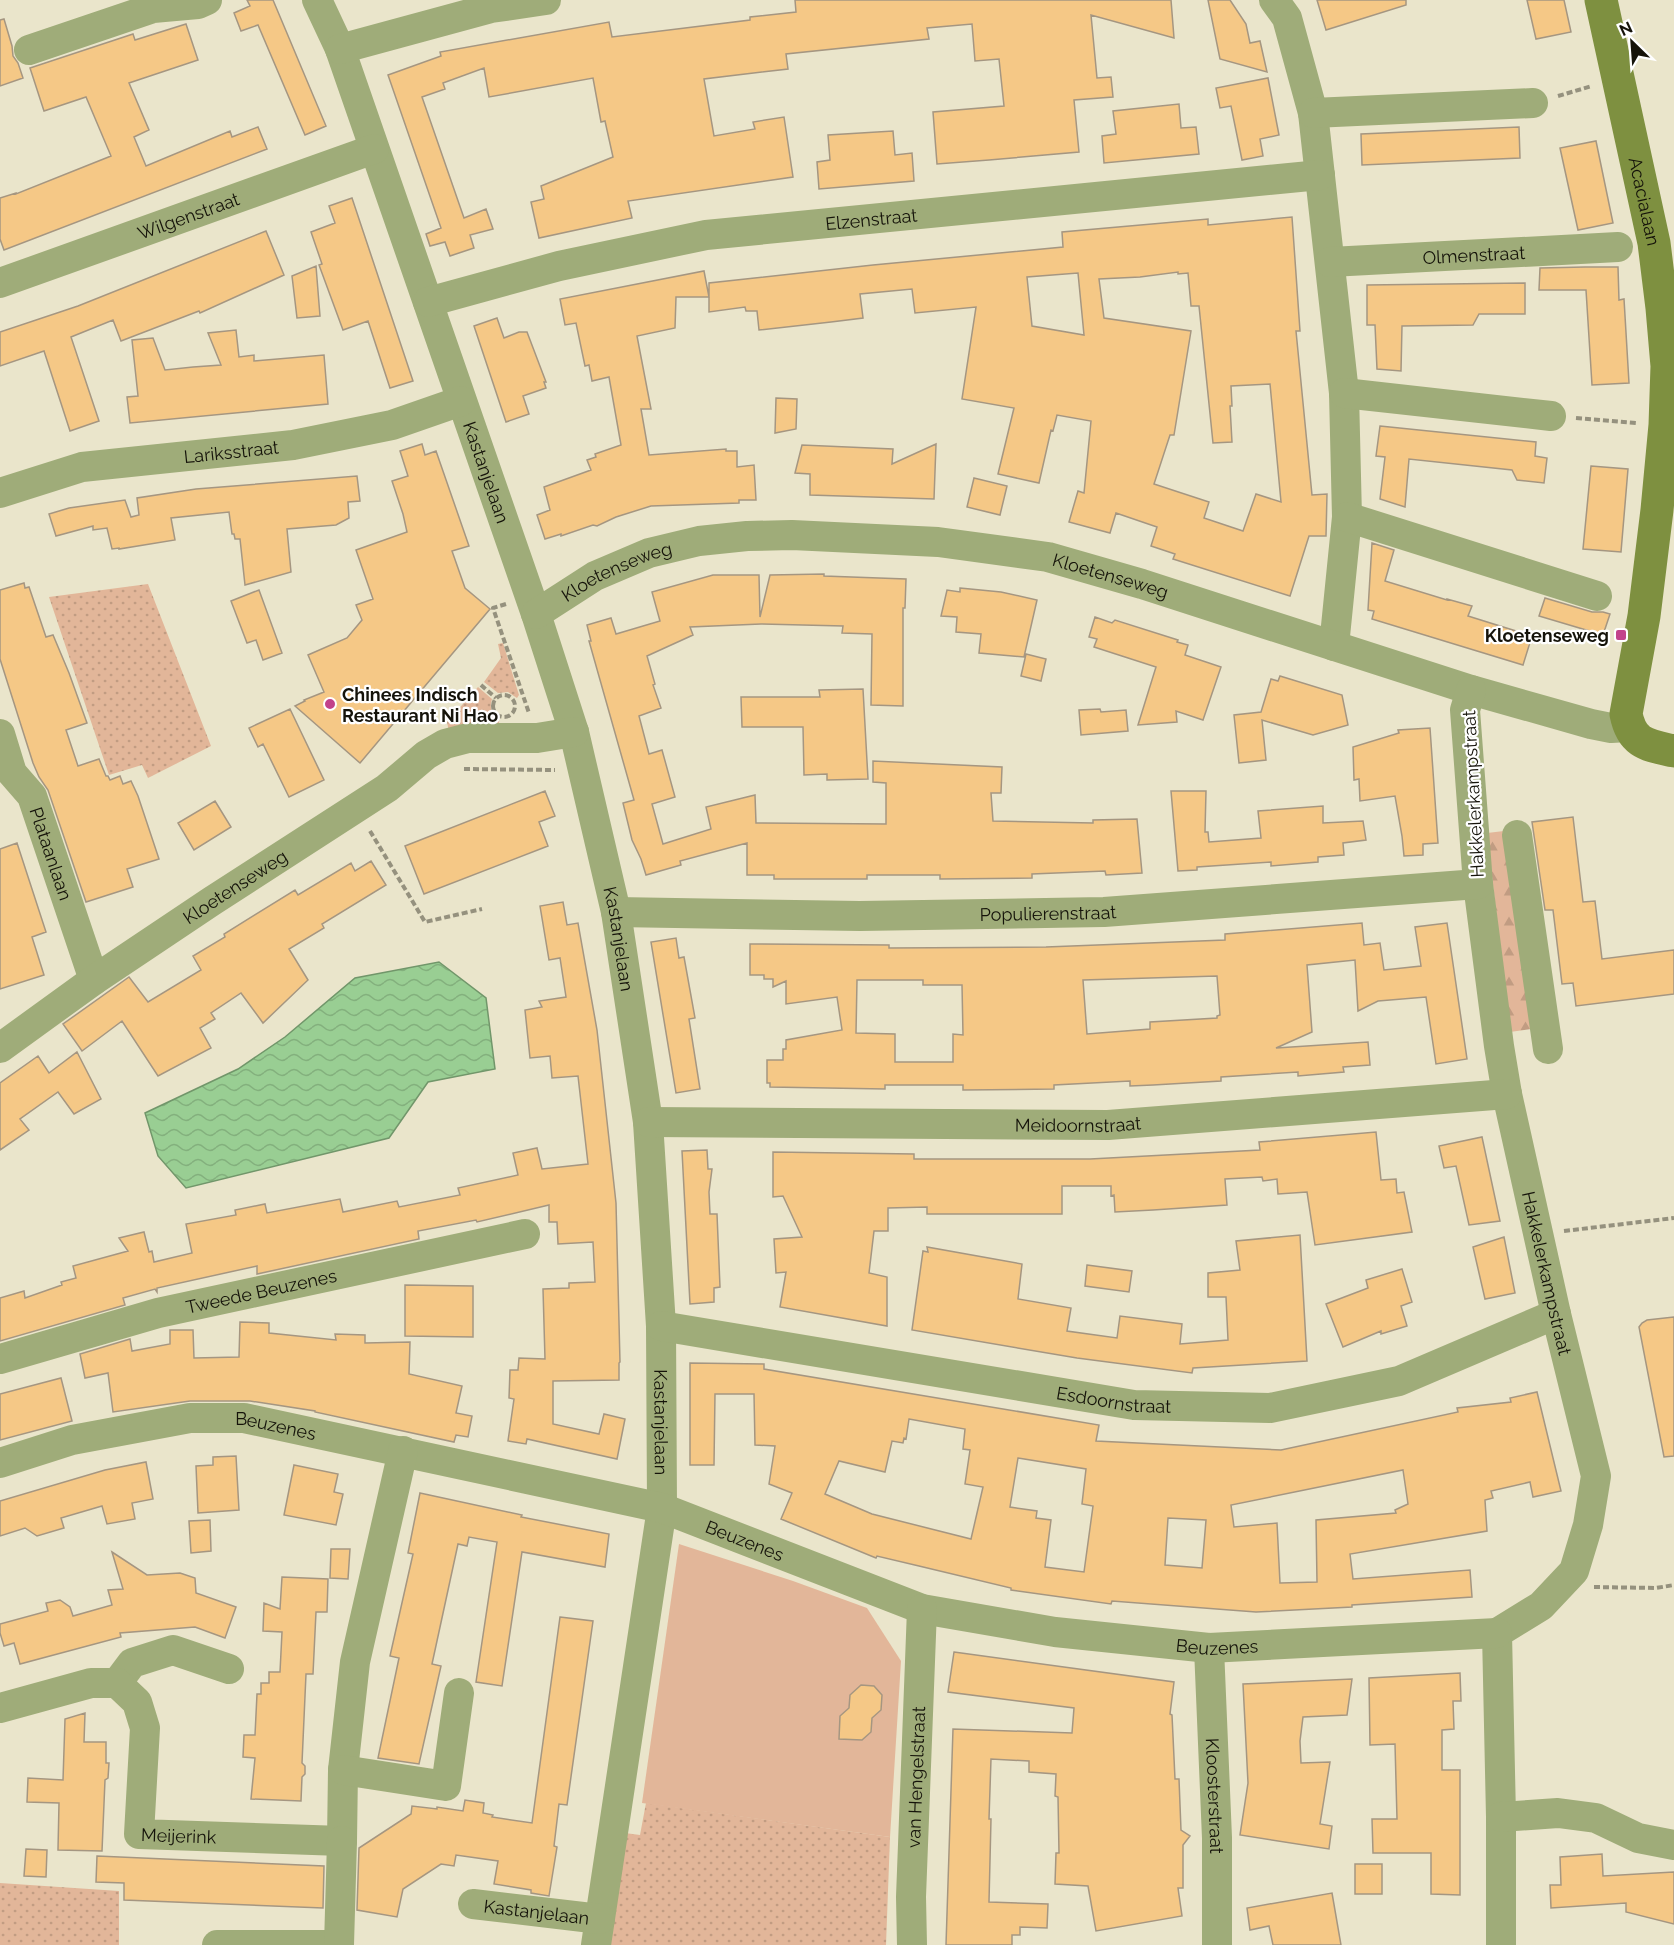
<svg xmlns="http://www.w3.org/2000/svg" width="1674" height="1945" font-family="Raleway,sans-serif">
  <defs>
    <pattern id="grass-dots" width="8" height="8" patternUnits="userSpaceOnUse" patternTransform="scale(1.5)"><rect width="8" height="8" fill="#e2b699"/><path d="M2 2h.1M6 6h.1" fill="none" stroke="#c19c82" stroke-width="1.8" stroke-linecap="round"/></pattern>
    <pattern id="forest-firs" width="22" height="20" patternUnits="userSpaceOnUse" patternTransform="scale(1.5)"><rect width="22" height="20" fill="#e2b699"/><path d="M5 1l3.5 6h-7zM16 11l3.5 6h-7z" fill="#c19c82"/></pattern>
    <pattern id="water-waves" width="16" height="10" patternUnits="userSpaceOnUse" patternTransform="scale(1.5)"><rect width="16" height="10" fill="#99ce93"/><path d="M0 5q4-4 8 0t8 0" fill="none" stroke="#83b07d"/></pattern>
  </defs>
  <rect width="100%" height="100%" fill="#eae5cb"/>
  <path fill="url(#grass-dots)" d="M148,584L211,746L148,778L142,765L109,775L49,597Z
    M503,643L519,695L517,698L508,692L498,693L484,682L501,658L498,644Z
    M478,687L492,699C489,709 492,713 499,720V727L449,732L447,722Z
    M646,1803L890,1837L886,1945H607L625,1833L640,1835Z
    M0,1883L119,1891V1945H0Z"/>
  <path fill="url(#forest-firs)" d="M1504,831L1538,1028L1510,1032L1487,833Z"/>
  <path fill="#e2b699" d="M679,1544L793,1581L867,1608L901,1661L890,1837L642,1803Z"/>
  <path fill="url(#water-waves)" stroke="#71966a" stroke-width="1.5" d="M439,962L486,998L495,1069L428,1082L389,1138L186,1188L158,1156L145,1113L238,1069L285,1037L355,978Z"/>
  <path fill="#f5c886" stroke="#a59681" stroke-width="1.5" fill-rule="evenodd" d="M247,0H273L326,126L305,135L258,25L241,31L234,13L250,6Z
    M795,0H1171L1174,38L1091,15L1097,78L1111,77L1113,97L1074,100L1079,152L989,160L937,164L933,112L1004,106L999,59L975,61L972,24L927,28L929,39L786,54L788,69L704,79L714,136L755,129L753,122L784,117L793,177L628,201L632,218L539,238L531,202L544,199L541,186L613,157L605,121L601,122L593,78L489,97L484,68L443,83L445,89L422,97L464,218L486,209L493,229L470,235L474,248L450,256L445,242L430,246L426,234L441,228L388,75L441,56L440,52L609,22L612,37L750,20V17L796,12Z
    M1208,0H1230L1246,24L1250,43L1260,41L1267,72L1220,59Z
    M1317,0H1406V5L1326,30Z
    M1527,0H1564L1571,32L1536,39Z
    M4,19L12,46L13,56L18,63L23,78L0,86V20Z
    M186,24L198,60L129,83L149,130L134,137L146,166L230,131L232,137L258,127L267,149L4,250L0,239V198L16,193V194L111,156L86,97L44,111L30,68L133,34L135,40Z
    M1268,78L1279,135L1260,139L1263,156L1242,160L1231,106L1220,108L1216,88Z
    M1179,104L1181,128L1196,127L1199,154L1104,163L1102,136L1116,134L1113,111Z
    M1519,127L1520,158L1362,165L1361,134Z
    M893,131L895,155L912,153L914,181L819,189L817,162L830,160L828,135Z
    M1596,141L1613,223L1578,230L1560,148Z
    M352,198L413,381L390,388L368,321L343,330L319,265L322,264L311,232L335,223L329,206Z
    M1292,217L1300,331H1296L1312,495L1327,494L1326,536H1309L1290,596L1173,559L1175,554L1151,546L1157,527L1116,513L1110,533L1069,522L1078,491L1084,493L1091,421L1057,415L1053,431L1051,430L1039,483L998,474L1014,408L962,399L976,307L915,313L912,289L860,294L863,318L831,322L759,330L757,311H746L745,307L709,312V283L873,265L1063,247L1062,232L1208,219V225ZM1178,272V274L1188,273L1191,306H1199L1213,443L1232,442L1230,406H1232L1231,386L1270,384L1281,502L1256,494L1243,531L1204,518L1209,502L1154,484L1170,435H1174L1191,331L1104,318L1099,279L1140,277ZM1078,273L1084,335L1032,326L1027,277Z
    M266,231L284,275L200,313L199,311L121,341L113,320L71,337L99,421L70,431L44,351L0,366V332L78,306Z
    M316,266L320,316L297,318L292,276Z
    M1585,267H1618L1619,300L1624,299L1629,383L1592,385L1586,290H1539L1540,268Z
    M704,271L709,297H676L675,328L637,336L651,409H641L649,455L726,449V451H737V467L754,465L756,500H739V503L651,506L616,517L597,526L593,525L561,536V534L545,539L537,515L550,510L544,487L591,470L587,460L596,457L595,454L621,445L609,377L592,381L589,365L585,366L576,323L565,325L560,299Z
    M1525,283V314H1479L1473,325L1402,326L1401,371L1377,369L1375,325H1367V285Z
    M497,318L504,338L519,332H527L546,382H544L546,388L523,396L529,414L506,422L474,326Z
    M236,330L239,357L254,355V361L324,355L328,404L130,423L127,397L138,396L132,340L153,338L165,370L193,367L221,365L208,333Z
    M776,398L797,399L796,429L775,433Z
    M1380,426L1536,442L1535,456L1547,458L1544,483L1517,480L1512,470L1409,459L1405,507L1380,499L1385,457L1376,456Z
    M422,444L425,455L436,451L469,546L452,551L465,588L490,609L360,763L295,706L305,701L304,700L324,692L308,655L347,638L362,620L356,605L373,599L356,550L407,532L403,514L392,481L408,476L400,451Z
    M936,444L934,499L810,495V474L795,473L802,445L893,449L892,464Z
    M1591,466L1628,469L1621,552L1583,549Z
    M357,476L360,501L348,502L349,518L336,525L287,529L291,572L245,585L240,539H235L234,534H232L229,512L171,518L175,540L119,549V548L112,549L107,528L93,530V526L56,536L49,514L69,508L125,500L131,517L139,515L137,498L196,489Z
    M974,478L1007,486L1000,515L967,507Z
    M1372,543L1394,550L1385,581L1447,600V599L1472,606L1468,616L1532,636L1523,665L1372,619L1374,611L1368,610Z
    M824,574V576L906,579L905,608H903V706L871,705L872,634L842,633L843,626L761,624L690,627L693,635L647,656L655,684L653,685L661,708L639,716L649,754L662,750L675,797L652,804L663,844L711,829L706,807L755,795L756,823L886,824V783L873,782V761L1002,767L1001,793H991L993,821L1093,823V820L1137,819L1142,873L1106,875L1105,871L1032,874V878L940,879V875H867V879H774V875H747V843L680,861L681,865L646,875L641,859L632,840L623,803L634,800L589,641H591L587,625L611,618L616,634L660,621L652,592L713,575H759L760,617L770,575Z
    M24,583L25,588L29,587L46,637L53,635L69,673L87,723L66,730L78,766L99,759L106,776H108L110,780L120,776L123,784L131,781L138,796L159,859L127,869L133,887L86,902L48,790L39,777L33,763L0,659V590Z
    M960,588L1001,592L1037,600L1024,657L979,653L981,634L956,632L957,617L941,616L947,590L960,592Z
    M259,590L282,653L263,660L256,640L247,643L231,601Z
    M1545,598L1592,612H1603L1610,614L1603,635L1539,616Z
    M1095,617L1112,623L1115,620L1178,640L1177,642L1188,645L1185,655L1221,667L1203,720L1176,711L1177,722L1138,725L1156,667L1094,647L1097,639L1089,637Z
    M1026,654L1046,659L1041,681L1021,676Z
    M1280,676L1342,695L1348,725L1313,735L1262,720L1266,760L1239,763L1234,715L1261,712L1271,679L1278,681Z
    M863,689L868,779L827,780V774L804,775L803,727H742L741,697H820L819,690Z
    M290,709L324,780L289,797L263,744L258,747L249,728Z
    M1100,709L1101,712L1126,710L1128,731L1081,735L1079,710Z
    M1430,728L1438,843L1423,844V855L1404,856L1402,836L1395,796L1360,801L1359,779L1354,780L1353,747L1399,733L1398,730Z
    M545,791L555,816L539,822L548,846L424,894L405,846Z
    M1171,791H1206L1205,832H1208L1209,842L1261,838L1258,811L1323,806V823L1363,821L1366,840L1343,843L1344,855L1318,857V862L1271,866V862L1197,867V870L1178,871Z
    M215,801L231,827L194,850L178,823Z
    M1573,817L1583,902L1595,901L1602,959L1674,950V994L1576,1006L1573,983L1562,984L1553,910H1545L1532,822Z
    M17,843L46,932L32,937L44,975L0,989V849Z
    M371,861L386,885L322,924L324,928L289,949L308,980L263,1023L241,993L211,1013L215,1019L200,1028L211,1048L158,1076L122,1021L82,1051L63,1024L129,977L148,1002L201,970L193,956L225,937L224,934L295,890L298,895L351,863L355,871Z
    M563,902L567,925L578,923L597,1030L616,1203L620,1362L619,1363V1380L553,1381V1424L599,1434L604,1414L625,1419L617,1459L527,1439L526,1444L508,1441L514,1399L509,1398L510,1370H518L519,1358L545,1359L543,1289L569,1288V1283L595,1282L593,1242L558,1244L557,1222H549V1205L477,1222L476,1220L418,1231L419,1239L257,1274V1266L157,1288V1292L155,1289L123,1298L125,1305L0,1341V1298L24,1291L25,1298L62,1285L61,1282L76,1278L73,1266L128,1251L119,1238L144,1232L149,1252L152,1251L154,1262L192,1253L186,1224L236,1215L235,1210L265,1204L267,1213L340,1199L343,1212L397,1201L399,1207L460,1195L458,1188L518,1175L513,1153L537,1148L542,1169L588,1164L578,1076L552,1078L550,1056L530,1058L525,1010L542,1007L539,1001L566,997L560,958L549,960L540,906Z
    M1362,923L1364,945L1380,943L1384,970L1421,966L1415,927L1447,923L1467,1059L1436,1064L1426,997L1378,1001L1358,1011L1355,960L1307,965L1312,1032L1276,1048L1368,1042L1370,1065L1343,1067L1344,1072L1298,1076V1072L1221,1077V1081L1153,1085L1130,1086V1081L1054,1085V1089L963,1090V1085H885V1089L770,1087V1083H767V1060H783V1049H786V1040L842,1030L837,997L786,1004V981L773,987V979H764V975H750V944L889,945V948L1046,947L1225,940V934ZM1217,976L1220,1015L1217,1016V1018L1150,1022V1029L1087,1034L1083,980ZM857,980H923V985H962L963,1035L953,1034V1062H895V1034L856,1033Z
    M676,938L679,958L684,957L695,1018L689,1019L700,1089L676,1093L651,942Z
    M77,1052L101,1099L74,1114L58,1092L20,1119L29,1130L0,1150V1083L38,1056L49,1073Z
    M1376,1132L1381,1180L1396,1179L1397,1193L1404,1192L1412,1232L1315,1245L1307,1192L1278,1194L1277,1179L1263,1181L1262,1177L1225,1179L1227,1205L1153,1210L1115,1212L1114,1195L1111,1196V1186H1062V1214H927V1207L888,1208V1231H874L869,1273L887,1277V1326L780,1307L786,1272L776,1273L774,1239L802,1237L783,1196L773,1197V1152L914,1154V1159H1090L1260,1150L1259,1142Z
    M1482,1137L1500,1221L1469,1225L1456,1166L1444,1168L1439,1146Z
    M707,1150L708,1169H712L709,1192L710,1214H717L720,1287L714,1288V1302L690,1304L682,1151Z
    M1300,1235L1307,1361L1193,1368L1192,1373L1077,1358L912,1330L923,1251L928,1252L927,1247L1022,1264L1018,1299L1071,1308L1067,1331L1117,1338L1120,1316L1182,1324L1180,1344L1228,1340L1226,1297H1208V1273L1240,1270L1236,1241Z
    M1504,1237L1515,1293L1485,1299L1473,1247Z
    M1087,1265L1132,1271L1129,1292L1085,1286Z
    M1402,1269L1412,1302L1401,1306L1407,1326L1381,1334V1331L1343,1347L1326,1304L1368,1288L1366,1280Z
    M405,1285L473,1286V1337L405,1336Z
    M1674,1317V1456L1664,1457L1639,1327L1642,1323L1647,1320Z
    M240,1322L269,1323V1333L336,1340L335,1334L365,1335V1343L410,1342L409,1374L462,1386L456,1413L472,1416L468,1437L456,1435L454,1442L315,1412V1411L250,1401H190L113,1412L108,1373L85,1378L80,1354L130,1339L132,1351L170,1344V1330H193L194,1358L239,1357Z
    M690,1363L764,1364V1369L1099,1425L1096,1441L1281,1450L1458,1412L1457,1408L1511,1402L1510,1398L1537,1392L1561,1491L1533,1497L1530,1482L1491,1491L1493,1498L1485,1500L1487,1531L1350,1554L1353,1579L1470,1570L1472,1597L1352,1605V1607L1256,1612L1112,1601L1111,1604L1011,1590V1588L919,1566L877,1556L876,1558L781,1519L792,1493L769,1484L775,1446L755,1445L754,1394H715L714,1465H690ZM909,1419L965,1429L963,1449L970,1450L965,1484L983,1487L971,1539L872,1514L825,1494L839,1461L885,1472L892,1441L903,1443L904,1438L906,1439ZM1018,1458L1086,1469L1082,1504L1093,1506L1084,1572L1045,1567L1051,1520L1036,1518L1037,1511L1010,1507ZM1403,1470L1408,1504L1395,1510L1396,1513L1316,1520L1317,1582L1280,1583L1277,1523L1234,1527L1231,1505ZM1168,1518L1206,1520L1202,1568L1165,1565Z
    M61,1378L72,1421L0,1440V1394Z
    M236,1456L239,1510L198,1513L196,1466L213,1465V1457Z
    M146,1462L153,1499L132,1503L135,1519L107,1524L102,1506L61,1518L64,1528L37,1536L25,1528L0,1536V1501L105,1470Z
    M294,1465L338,1474L334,1492L343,1494L336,1525L284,1515Z
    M420,1493L522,1515L521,1517L609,1534L605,1567L522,1552L502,1686L476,1682L497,1542L469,1537L467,1546L458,1544L432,1664L441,1666L419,1764L378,1758L399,1658L390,1656L413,1554L408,1553Z
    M210,1520L211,1551L191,1553L189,1521Z
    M331,1549H350L348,1579L330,1578Z
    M112,1552L147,1575L180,1573L195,1578L196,1593L236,1607L225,1638L195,1627L120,1633L121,1637L20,1664L14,1643L4,1646L0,1633V1624L48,1611L46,1603L60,1600L70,1607L73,1616L112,1605L108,1590L123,1589Z
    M282,1577L328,1579L327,1612H316L313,1674H306L302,1763L305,1766V1774L302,1777L301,1801L251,1799L255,1758L243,1757L244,1735H255L257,1694H261V1683H269V1672H280L282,1632L263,1631L264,1603L280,1609Z
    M560,1617L593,1621L567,1805L559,1804L554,1846L557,1847L549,1896L531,1893V1890L494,1884L498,1861L456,1855L454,1866L441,1864L403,1889L397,1917L357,1910L359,1848L411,1814L412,1806L437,1809V1807L463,1811L465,1800L484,1803L483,1813L493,1815L492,1817L532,1823Z
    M954,1652L1174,1682L1170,1714L1172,1715L1175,1779H1179L1181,1830L1190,1836L1183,1845V1888H1178L1182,1916L1096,1931L1088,1886L1055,1884L1056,1853H1059L1058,1797L1055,1796L1056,1774L1029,1772V1761L991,1759L989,1819H991L989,1902L1048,1904L1047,1928L1020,1927V1935H1012V1945H946L953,1729L1072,1733L1074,1708L948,1692Z
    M1460,1673L1461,1701H1453L1454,1729L1442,1730V1770H1460V1895L1431,1894V1853H1373L1372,1819H1397L1395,1744L1370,1745L1369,1678Z
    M1352,1679L1347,1715L1303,1717L1300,1741L1301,1763L1330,1762L1320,1824L1332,1826L1329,1849L1240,1835L1248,1783L1243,1684Z
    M861,1685L874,1686L882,1695L881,1710L872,1718L871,1732L862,1740L839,1739L840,1716L849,1708L850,1695Z
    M85,1713L84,1742H106V1763H109L108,1778L105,1780L102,1851L58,1850L59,1803L27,1802L28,1778L63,1780L65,1719Z
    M26,1849L47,1850L46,1877L24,1876Z
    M1602,1854L1603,1876L1674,1872V1924L1626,1912V1903L1551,1908L1550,1885H1561L1560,1857Z
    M97,1856L324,1866L323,1908L124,1900V1883L96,1882Z
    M1355,1864H1382V1894H1355Z
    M1332,1893L1341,1945H1273L1269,1926L1250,1930L1247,1908Z"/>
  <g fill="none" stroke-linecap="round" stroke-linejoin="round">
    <path stroke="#95917e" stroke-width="4" stroke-dasharray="6 3" stroke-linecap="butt" d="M1558,96L1592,86
      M1576,418L1637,423
      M506,604L493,608L529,713
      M481,685L496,698
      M493 706a11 11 0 1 1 22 0a11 11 0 1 1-22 0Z
      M464,769L555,770
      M370,831L425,922L482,909
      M1564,1231L1674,1218
      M1594,1587L1656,1588L1674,1585"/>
    <g stroke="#9fac79" stroke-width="30">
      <path id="s1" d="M317,0L340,49L536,614L574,732L616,912L648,1122L661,1326L662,1508L596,1945"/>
      <path d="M1274,0L1287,18L1313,113L1344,393L1347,517L1334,646"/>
      <path d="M340,49L491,8L546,0"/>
      <path d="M29,50L153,8L198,4L207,0"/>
      <path d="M1313,113L1533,103"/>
      <path id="s2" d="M1330,262L1618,247"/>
      <path id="s3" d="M0,283L374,149"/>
      <path id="s4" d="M428,302L559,266L706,235L1320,175"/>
      <path d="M1344,393L1551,416"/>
      <path id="s5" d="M0,493L82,467L293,445L392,425L461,401"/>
      <path d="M1347,517L1597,596"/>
      <path id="s6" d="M536,614L595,576L649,553L699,541L747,536L792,535L938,542L1048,557L1142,584L1471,690L1591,724L1611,728L1628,727"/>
      <path id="s7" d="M1471,690L1465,710L1478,884L1499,1046L1507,1094L1556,1314L1596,1476L1588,1525L1574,1571L1541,1606L1497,1633L1501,1817V1945"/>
      <path id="s8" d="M0,734L12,773L32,796L94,980"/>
      <path d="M1517,835L1548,1049"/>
      <path id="s9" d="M616,912L860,916L1104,912L1478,884"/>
      <path id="s10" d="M0,1048L94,980L212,901L387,788L426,755L445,744L468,738H537L574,732"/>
      <path id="s11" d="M648,1122L1108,1125L1507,1094"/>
      <path id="s12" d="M661,1326L1134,1405L1270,1408L1399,1381L1556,1314"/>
      <path id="s13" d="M0,1359L158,1313L525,1234"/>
      <path id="s14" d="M0,1463L72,1440L190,1418H244L662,1508L922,1609L1055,1632L1209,1648L1497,1633"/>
      <path id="s15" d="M1209,1648L1217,1838V1945"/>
      <path d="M117,1683L132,1663L173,1650L229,1669"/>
      <path id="s16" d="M0,1708L91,1683H117L137,1702L145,1728L139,1834L342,1841L343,1770L355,1662L403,1451"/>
      <path d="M343,1770L446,1786L459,1693"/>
      <path d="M1501,1817L1558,1813L1596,1818L1638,1838L1674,1845"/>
      <path id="s17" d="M473,1904L600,1919"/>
      <path d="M217,1945H339"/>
      <path d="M339,1945L342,1841"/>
      <path id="s18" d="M912,1945L911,1897L922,1609"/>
    </g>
    <path stroke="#7e9040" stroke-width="33" id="s19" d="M1601,0L1654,243L1662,308L1667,366L1665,425L1657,510L1644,616L1626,714C1632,744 1647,745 1674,751"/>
  </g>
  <g fill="#c2428b" stroke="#fff" stroke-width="2">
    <rect x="1615" y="629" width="12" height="12" rx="3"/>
    <circle cx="330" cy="704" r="6"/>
  </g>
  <g text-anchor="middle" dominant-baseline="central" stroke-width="4.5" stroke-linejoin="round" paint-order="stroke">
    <g font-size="18" fill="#15130a" stroke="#fff">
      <text stroke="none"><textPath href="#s19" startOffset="206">Acacialaan</textPath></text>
      <text stroke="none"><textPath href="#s3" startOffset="200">Wilgenstraat</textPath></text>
      <text stroke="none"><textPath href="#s4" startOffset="452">Elzenstraat</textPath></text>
      <text stroke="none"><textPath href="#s2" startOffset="144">Olmenstraat</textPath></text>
      <text stroke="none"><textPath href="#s5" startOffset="236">Lariksstraat</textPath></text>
      <text stroke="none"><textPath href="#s1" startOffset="502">Kastanjelaan</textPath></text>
      <text stroke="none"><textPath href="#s6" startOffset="92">Kloetenseweg</textPath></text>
      <text stroke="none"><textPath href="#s6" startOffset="596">Kloetenseweg</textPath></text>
      <text transform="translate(1473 794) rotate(-93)">Hakkelerkampstraat</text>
      <text stroke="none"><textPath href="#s8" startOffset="132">Plataanlaan</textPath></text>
      <text stroke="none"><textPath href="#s10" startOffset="285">Kloetenseweg</textPath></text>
      <text stroke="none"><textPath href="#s9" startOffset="432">Populierenstraat</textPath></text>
      <text stroke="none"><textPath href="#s1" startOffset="988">Kastanjelaan</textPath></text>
      <text stroke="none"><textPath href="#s11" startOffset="430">Meidoornstraat</textPath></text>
      <text stroke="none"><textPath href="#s7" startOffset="591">Hakkelerkampstraat</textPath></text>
      <text stroke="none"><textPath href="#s13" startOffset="270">Tweede Beuzenes</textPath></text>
      <text stroke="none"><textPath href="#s12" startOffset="459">Esdoornstraat</textPath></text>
      <text stroke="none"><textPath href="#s1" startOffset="1474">Kastanjelaan</textPath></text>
      <text stroke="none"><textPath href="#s14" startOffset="282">Beuzenes</textPath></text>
      <text stroke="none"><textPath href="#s14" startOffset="766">Beuzenes</textPath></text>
      <text stroke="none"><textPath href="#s14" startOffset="1254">Beuzenes</textPath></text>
      <text stroke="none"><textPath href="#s18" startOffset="168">van Hengelstraat</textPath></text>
      <text stroke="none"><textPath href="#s15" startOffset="148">Kloosterstraat</textPath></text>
      <text stroke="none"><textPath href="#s16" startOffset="321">Meijerink</textPath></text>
      <text stroke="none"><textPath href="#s17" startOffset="64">Kastanjelaan</textPath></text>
    </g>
    <g font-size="18" font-weight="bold" fill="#15130a" stroke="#fff" text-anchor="end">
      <text x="1609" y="635">Kloetenseweg</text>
      <text x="342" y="694" text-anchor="start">Chinees Indisch<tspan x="342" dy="21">Restaurant Ni Hao</tspan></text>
    </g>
  </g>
  <g transform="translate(1632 42) rotate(335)" stroke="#ffffff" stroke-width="4.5" paint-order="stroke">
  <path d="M0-4.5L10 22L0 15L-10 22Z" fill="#15130a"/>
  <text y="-9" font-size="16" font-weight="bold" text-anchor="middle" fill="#15130a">N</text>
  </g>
</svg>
